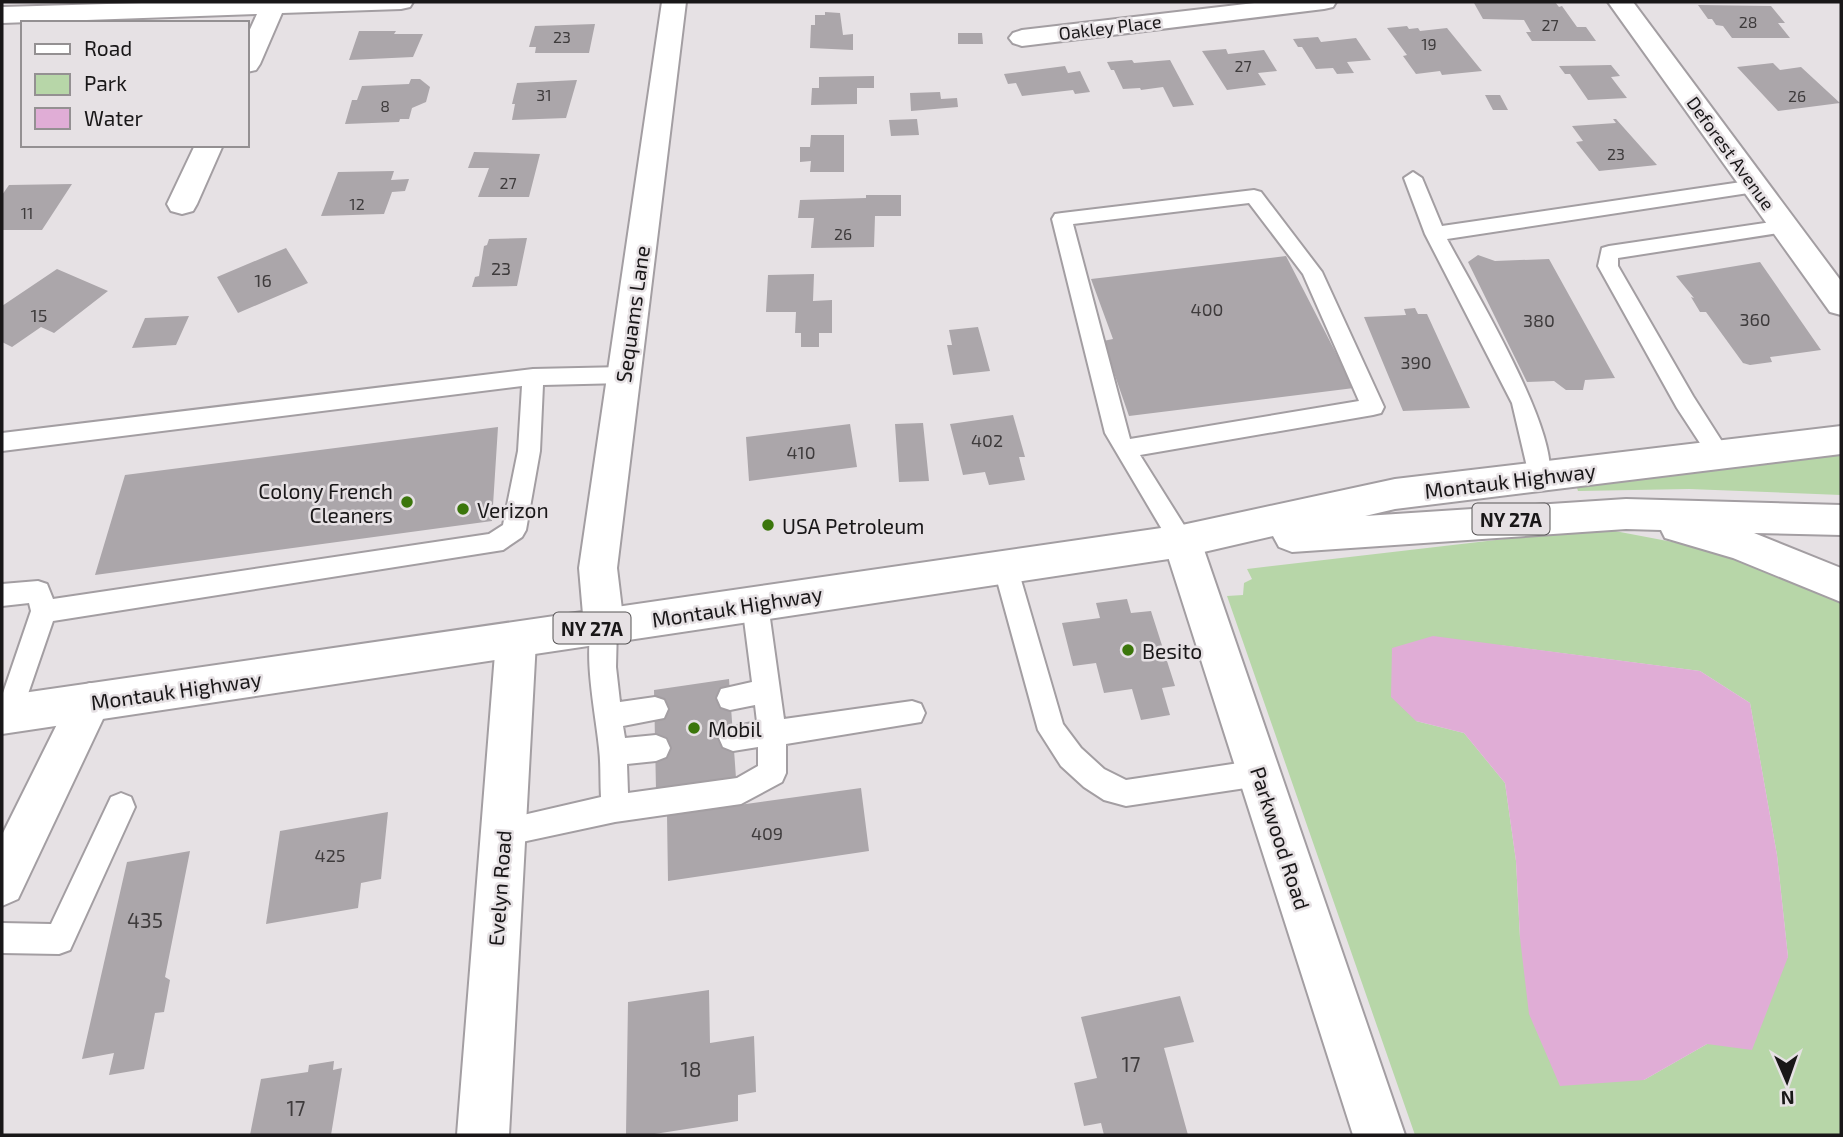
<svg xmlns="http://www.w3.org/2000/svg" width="1843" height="1137" font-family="'Exo 2',sans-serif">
  <rect width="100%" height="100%" fill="#e6e1e4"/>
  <path fill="#b7d6a8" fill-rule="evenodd" d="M1841,454V495L1689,489L1578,491L1576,485Z
    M1599,528L1699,547L1841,599V1135H1415L1227,596L1243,595L1244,583L1252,579L1247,569ZM1499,645L1700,671L1750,703L1777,855L1788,957L1707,1044L1644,1080L1520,938L1516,861L1505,783L1464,733L1416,721Z"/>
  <path fill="#e0add6" d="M1433,636L1700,671L1750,703L1777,855L1788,957L1752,1050L1707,1044L1644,1080L1560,1086L1529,1014L1520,938L1516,861L1505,783L1464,733L1416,721L1391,697L1392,648Z"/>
  <path fill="#aba6aa" d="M1555,2L1559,7L1562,6L1577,27H1586L1596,41H1532L1526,32H1531L1524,20L1483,19L1474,3Z
    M1698,5L1771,6L1785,23H1778L1790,38H1732L1723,26L1716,25L1712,19H1708Z
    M825,12L840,13L843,35L853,34V50L810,48L811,25H815V15H825Z
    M595,24L589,53H535L536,47H529L535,26Z
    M1407,26L1409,29L1418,28L1420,31L1447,28L1482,71L1442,75L1440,71L1416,74L1403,56L1407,55L1387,28Z
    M359,31H396L394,34H423L413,57L349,60Z
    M958,33H982L983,44H958Z
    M1318,37L1321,42L1356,38L1371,60L1347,62L1354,73L1337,74L1333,68L1316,69L1302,47H1298L1293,39Z
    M1226,49L1228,54L1264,50L1277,71L1258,73L1266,85L1227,90L1202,51Z
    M1132,60L1134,63L1170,60L1194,105L1173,107L1163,87L1141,90L1140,88L1123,89L1114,70H1111L1107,62Z
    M1773,63L1780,70L1801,67L1840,103L1778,111L1737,67Z
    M1611,65L1620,76L1611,77L1627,98L1588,100L1570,74H1565L1559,66Z
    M1065,66L1068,73L1080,71L1090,92L1075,94L1073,90L1022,96L1016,83L1008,84L1004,74Z
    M874,76V88H857V104L811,105L812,88H819V77Z
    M411,79H420L430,87L426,102L412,108L409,119H400L399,122L345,124L352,100H357L362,86L409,84Z
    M577,80L566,118L512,120L515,104H512L517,83Z
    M940,92L941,99L957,98L958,107L911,111L910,93Z
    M1485,95H1500L1508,110H1493Z
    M917,119L919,135L891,136L889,120Z
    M1613,119H1616L1657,165L1599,171L1576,142L1583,141L1572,126L1616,123Z
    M811,135H844V172H810L811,161L800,162V147H810Z
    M474,152L540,154L529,197H478L489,168H468Z
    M394,171L391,180L409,179L405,191L392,192L384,214L321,216L338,172Z
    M72,184L42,230H2V195L9,185Z
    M866,195H901V216H875L874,247L811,248L814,218H798L800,200L866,198Z
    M527,238L517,286L472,287L475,277L479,276L484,246L487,245L489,239Z
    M286,248L308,283L238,313L217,277Z
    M1478,255L1495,261L1549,259L1615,378L1585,380L1583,390H1566L1554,381L1527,382L1468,262Z
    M1286,256L1354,388L1129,416L1103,341L1113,339L1091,279Z
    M1760,262L1821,350L1770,357L1772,362L1750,365L1743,363L1706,312H1700L1691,297L1694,298L1676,276Z
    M57,269L108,291L54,333L41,327L12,347L2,342V306Z
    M814,274L813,301L832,300V333H819V347H801V333H795L796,312H766L768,275Z
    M1415,308L1418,314H1427L1470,408L1403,411L1364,317L1406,315L1404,309Z
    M189,316L176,345L132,348L145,318Z
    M978,327L990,371L953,375L947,345H952L949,330Z
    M1013,415L1025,457H1019L1025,480L989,485L985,472L963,475L950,424Z
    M923,423L929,481L899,482L895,424Z
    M850,424L857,467L749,481L746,437Z
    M498,427L492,521L95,575L125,475Z
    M1127,599L1131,613L1151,611L1175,686L1162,688L1170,715L1141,720L1132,689L1104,693L1096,663L1073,666L1062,623L1100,618L1096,603Z
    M729,679L736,778L656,790L654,690Z
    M861,788L869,851L668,881L667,815Z
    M388,812L381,879L361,883L358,908L266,924L280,831Z
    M190,851L165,977L170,980L164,1012L155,1013L144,1069L109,1075L114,1053L82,1059L127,862Z
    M709,990L710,1043L754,1036L756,1092L738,1095V1121L648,1135H626L628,1002Z
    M1180,996L1194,1042L1164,1048L1188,1135H1104L1101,1123L1084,1126L1074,1083L1097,1078L1081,1017Z
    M334,1061L333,1070L342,1068L331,1135H250L261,1079L308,1072L309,1065Z"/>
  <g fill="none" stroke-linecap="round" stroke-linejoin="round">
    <g stroke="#a39ea2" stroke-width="4">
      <path id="lane" d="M1413,172L1422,178L1442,226L1755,180L1762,182L1764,186L1762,190L1755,192L1447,239C1469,281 1568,443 1547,484L1539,486L1531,484L1512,403L1425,234L1404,178Z
        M1254,190L1261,192L1322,272L1384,407L1381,413L1373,415L1140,455L1194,541L1191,548L1182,551L1173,548L1105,433L1052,219L1055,214L1062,213ZM1249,203L1303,274L1359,401L1130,439L1073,224Z
        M1785,220L1792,221L1795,226L1792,231L1618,258V266L1693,396L1730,454L1727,460L1719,463L1711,460L1677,408L1598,266L1602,248L1609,246Z
        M624,367L632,369L635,375L632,381L624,383L543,385L540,451L526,530L522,537L503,550L53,621L18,723L9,726L2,724V696L31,611L29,603L2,606V584L38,581L47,584L53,599L489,534L503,525L518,451L522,386L2,451V433L533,369Z
        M1005,556L1014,559L1017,566L1063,724L1081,748L1104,769L1126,780L1259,760L1269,764L1273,773L1269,782L1259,786L1126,806L1104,800L1084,787L1061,766L1038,730L993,566L996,559Z
        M755,593L764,596L768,604L784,719L912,701L921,704L925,713L921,722L786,744V773L782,782L741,804L615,822L503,846L493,842L489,832L493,822L601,797C600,781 601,764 599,748C596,715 581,647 595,618L604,615L613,618L617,626L616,667L620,702L655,697L664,700L668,709L664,718L623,726L625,738L656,735L666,739L670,748L666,757L656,761L627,764L628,793L737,778L758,766V747L733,751L723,747L719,738L723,729L757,722L755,705L730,710L721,707L717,698L721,689L752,682L742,604L746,596Z
        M121,793L131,797L135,807L70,950L59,954L2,953V923L51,924L111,797Z"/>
    </g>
    <g stroke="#a39ea2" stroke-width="4">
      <path id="street" d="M177,2H413L410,7L401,9L282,13L260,64L256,70L247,72V36L257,14L2,23V7Z
        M662,2H686L617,568L624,626L618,638L604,644L590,638L584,626L579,568Z
        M1263,2H1336L1333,7L1324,9L1022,46L1013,43L1009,38L1013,33L1022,30Z
        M1608,2H1633L1841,281V315L1830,312Z
        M195,145H223L197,204L193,211L182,214L171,211L167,204Z
        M1182,525L1195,530L1201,541L1405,1135H1353L1163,541L1169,530Z
        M516,623L530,628L536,641L509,1135H457L496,641L502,628Z
        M90,683L105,688L111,702L18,899L2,906V835L75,688Z"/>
    </g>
    <g stroke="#a39ea2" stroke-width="4">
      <path id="primary" d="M1841,426V454L1395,509L1365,516L1626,499L1841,505V535L1754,533L1841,568V602L1733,558L1665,538L1661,530L1626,529L1292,552L1279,547L1273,536L1182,557L2,734V696L1182,525L1395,479Z"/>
    </g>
    <use href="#lane" fill="#fff" fill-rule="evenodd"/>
    <use href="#street" fill="#fff" fill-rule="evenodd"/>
    <use href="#primary" fill="#fff" fill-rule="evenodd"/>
  </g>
  <g fill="#3b760b" stroke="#e6e1e4" stroke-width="2.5">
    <circle cx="407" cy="502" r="7"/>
    <circle cx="463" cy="509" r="7"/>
    <circle cx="768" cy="525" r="7"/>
    <circle cx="1128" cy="650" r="7"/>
    <circle cx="694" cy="728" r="7"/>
  </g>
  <g text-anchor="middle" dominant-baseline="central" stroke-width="5" stroke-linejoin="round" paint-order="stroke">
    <g font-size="16" fill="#3e3b3c">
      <text x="1748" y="21">28</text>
      <text x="1550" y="24">27</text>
      <text x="562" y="36">23</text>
      <text x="1429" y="43">19</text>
      <text x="1243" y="65">27</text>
      <text x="544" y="94">31</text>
      <text x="1797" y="95">26</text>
      <text x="385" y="105">8</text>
      <text x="1616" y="153">23</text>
      <text x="508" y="182">27</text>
      <text x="357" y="203">12</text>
      <text x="27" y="212">11</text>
      <text x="843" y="233">26</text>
    </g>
    <g font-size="18" fill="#191718" stroke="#e6e1e4">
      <text transform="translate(1110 27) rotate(-7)">Oakley Place</text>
      <text transform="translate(1731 153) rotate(54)">Deforest Avenue</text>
    </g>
    <g font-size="18" fill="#3e3b3c">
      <text x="501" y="268">23</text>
      <text x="263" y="280">16</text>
      <text x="1207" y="309">400</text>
      <text x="39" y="315">15</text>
      <text x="1755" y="319">360</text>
      <text x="1539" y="320">380</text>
      <text x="1416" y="362">390</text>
      <text x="987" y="440">402</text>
      <text x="801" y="452">410</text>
      <text x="767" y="833">409</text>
      <text x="330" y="855">425</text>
    </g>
    <g fill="#e6e1e4" stroke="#565455" stroke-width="2">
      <rect x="1472.5" y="503.5" width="77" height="31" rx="5"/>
      <rect x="553.5" y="612.5" width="77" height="31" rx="5"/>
    </g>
    <g font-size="19" font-weight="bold" fill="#191718">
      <text x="1511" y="519">NY 27A</text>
      <text x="592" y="628">NY 27A</text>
    </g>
    <g font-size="21" fill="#191718" stroke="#e6e1e4">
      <text transform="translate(632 314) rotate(-82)">Sequams Lane</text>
      <text transform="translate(1510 480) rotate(-7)">Montauk Highway</text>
      <text transform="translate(737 606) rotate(-9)">Montauk Highway</text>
      <text transform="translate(176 690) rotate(-8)">Montauk Highway</text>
      <text transform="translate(1281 838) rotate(72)">Parkwood Road</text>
      <text transform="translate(499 888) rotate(-86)">Evelyn Road</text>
    </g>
    <g font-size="21" fill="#191718" stroke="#e6e1e4" text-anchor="start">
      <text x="393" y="490" text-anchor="end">Colony French<tspan x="393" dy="24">Cleaners</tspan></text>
      <text x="477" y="509">Verizon</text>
      <text x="782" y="525">USA Petroleum</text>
      <text x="1142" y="650">Besito</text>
      <text x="708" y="728">Mobil</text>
    </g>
    <g font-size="21" fill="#3e3b3c">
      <text x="145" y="919">435</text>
      <text x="1131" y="1063">17</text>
      <text x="691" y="1068">18</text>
      <text x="296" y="1107">17</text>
    </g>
  </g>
  <rect width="1843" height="1137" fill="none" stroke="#191718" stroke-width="7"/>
  <rect x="21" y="21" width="228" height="126" fill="#e6e1e4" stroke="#949092" stroke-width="2"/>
  <rect x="35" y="44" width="35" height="10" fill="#ffffff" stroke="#949092" stroke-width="2"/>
  <text x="84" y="56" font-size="21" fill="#191718">Road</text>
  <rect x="35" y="74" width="35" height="21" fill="#b7d6a8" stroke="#949092" stroke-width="2"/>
  <text x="84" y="91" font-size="21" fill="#191718">Park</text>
  <rect x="35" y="108" width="35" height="21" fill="#e0add6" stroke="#949092" stroke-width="2"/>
  <text x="84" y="126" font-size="21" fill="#191718">Water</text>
  <g transform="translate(1787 1081) rotate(178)" stroke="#e6e1e4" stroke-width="5" paint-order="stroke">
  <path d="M0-5L12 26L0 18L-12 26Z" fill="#191718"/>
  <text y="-10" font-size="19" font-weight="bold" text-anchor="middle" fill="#191718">N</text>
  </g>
</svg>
